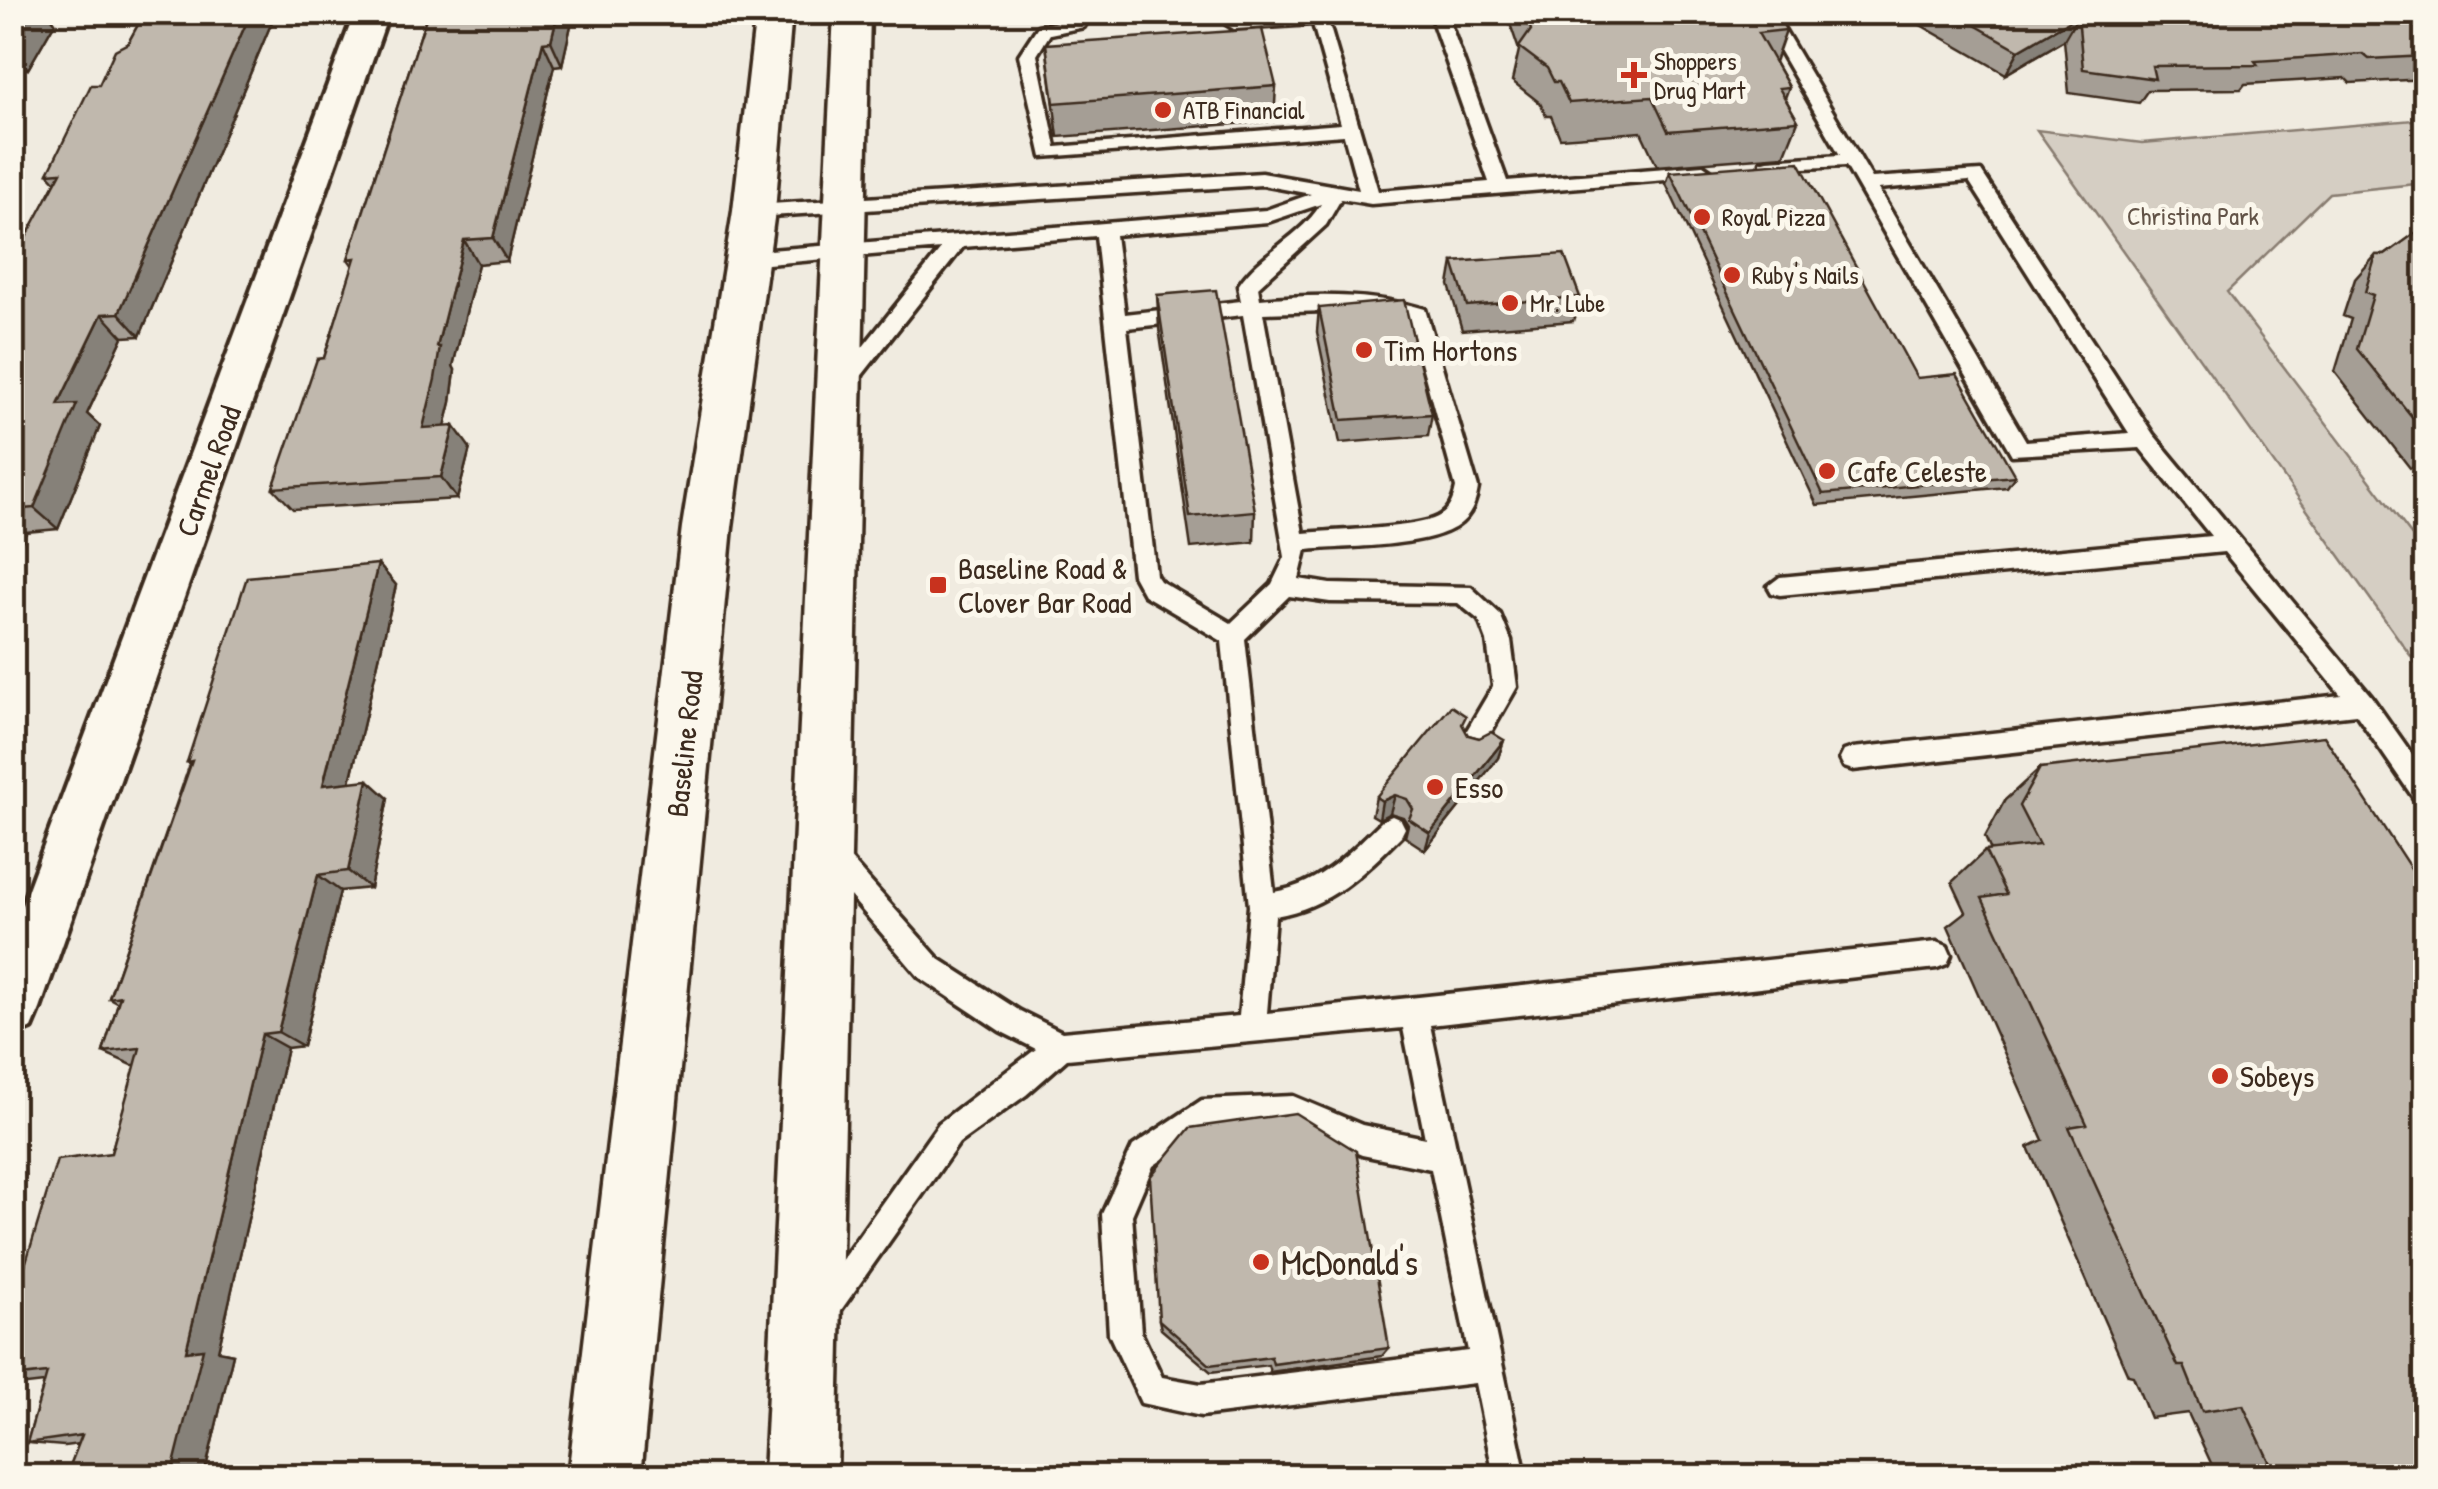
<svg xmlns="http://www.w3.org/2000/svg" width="2438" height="1489" font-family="'Patrick Hand',sans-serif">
  <rect width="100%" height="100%" fill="#f0ebe0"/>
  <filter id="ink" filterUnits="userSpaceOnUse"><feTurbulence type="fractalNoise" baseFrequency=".01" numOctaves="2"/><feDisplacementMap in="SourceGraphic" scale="20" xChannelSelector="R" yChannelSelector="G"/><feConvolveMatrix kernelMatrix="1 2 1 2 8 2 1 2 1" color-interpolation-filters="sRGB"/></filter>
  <g filter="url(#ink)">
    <path fill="#d5cec3" stroke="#887c70" stroke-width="2.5" d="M2425,119V183L2329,193L2227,292L2425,553V676L2037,130L2142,143Z"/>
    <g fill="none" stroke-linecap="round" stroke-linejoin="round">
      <g stroke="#3b2a1e" stroke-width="7">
        <path id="lane" d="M1223,12H1239L1241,18L1326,14L1378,191L1489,182L1429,12H1446L1507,181L1703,165L1712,171L1703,177L1371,204L1341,199L1326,225L1258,287L1260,299C1316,294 1371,293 1425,309L1478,488C1476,501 1472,514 1461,523C1433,548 1345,546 1306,550L1299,579L1330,584L1471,587L1500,614L1511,641L1517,687L1481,750L1472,753L1463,750L1460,742L1493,686L1487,641L1479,620L1458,603L1330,602L1289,596L1245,639L1274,892C1321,884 1350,852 1383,820L1392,816L1401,820L1405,828L1401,836C1363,874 1330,907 1275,916L1267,1013L1937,942L1947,946L1951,955L1947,964L1937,968L1430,1025L1526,1476H1494L1475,1383L1201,1416L1141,1403L1109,1334L1102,1214L1133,1146L1202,1100L1293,1096L1362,1125L1425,1138L1403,1028L1067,1059L1026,1095L959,1143L834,1320L823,1325L812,1320L807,1309L939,1123L1036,1049L1000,1031L919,977L821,862L817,854L821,846L830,842L839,846L939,959L1020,1011L1062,1032L1239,1016L1249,906L1222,641L1144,595L1133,575L1096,236L963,247L848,393L841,396L831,388L834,383L941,249L746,266L736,259L746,252L1266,210L1311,194L1262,185L754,217L745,211L754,205L1262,173L1359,190L1344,135L1042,157L1019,55L1038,26L1078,18L1086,23L1084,27L1050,34L1037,55L1056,147L1341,124L1313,24L1234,29L1226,24ZM1321,204C1300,238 1260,252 1238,286L1241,301L1125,314L1115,235L1268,222ZM1358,310L1409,318L1456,488C1453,502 1448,514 1433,519C1406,529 1335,530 1303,533L1263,313ZM1243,315L1285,557L1272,584L1231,623L1160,581L1156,575L1127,328ZM1293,1126L1362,1155L1431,1169L1468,1351L1201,1384L1162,1377L1141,1332L1132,1215L1153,1166L1206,1129Z
          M1757,12H1774L1872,178L1981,171L2153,434L2371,696L2426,774V806L2417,803L2356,714L1853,770L1844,767L1840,759L1844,751L1853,748L2341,695L2224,552L1780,595L1772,593L1768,586L1780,577L2211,536L2140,448L2012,455L1846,166L1761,170V162L1768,160L1840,155ZM1969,181L2129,433L2026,441L1878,189Z"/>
      </g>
      <g stroke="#3b2a1e" stroke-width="8">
        <path id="street" d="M355,12H389L40,1009L32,1028L12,1036V932Z"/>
      </g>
      <g stroke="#3b2a1e" stroke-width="7">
        <path id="secondary" d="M756,12H792L775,211L732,527L641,1476H568L682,527L733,211Z
          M834,12H870L837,1476H764Z"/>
      </g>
      <use href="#lane" fill="#fbf7ec" fill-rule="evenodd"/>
      <use href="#street" fill="#fbf7ec" fill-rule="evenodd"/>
      <use href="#secondary" fill="#fbf7ec" fill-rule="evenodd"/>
    </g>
    <path fill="#a59e95" stroke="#3b2a1e" stroke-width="2.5" d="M12,12H48L55,22L28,69L12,70Z
      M145,12H276L140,336L123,337L87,414L100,426L58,529L26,532L12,564V264L56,182L48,173L99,85L128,43Z
      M428,12H574L562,65L554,66L507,261L478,264L453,366L455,370L451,402L445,426L470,448L457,499L293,509L273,488L324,358L353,266L348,259Z
      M1506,12H1776L1786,30L1775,62L1789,87L1785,98L1798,121L1784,156L1657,166L1641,132L1560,138L1551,116H1546L1540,103L1512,81L1519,50Z
      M1898,12H2426V79L2350,83L2345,78L2245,84L2241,89L2148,90L2139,103L2069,93L2064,40L2006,74Z
      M1046,44L1276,86L1274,121L1058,137Z
      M1670,172L1917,378L2015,476L2007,487L1817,505L1666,184Z
      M2426,226V466L2410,468L2335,372L2351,319L2343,316L2355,279L2376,255H2385Z
      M1453,262L1580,297L1573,321L1462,330L1449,285Z
      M1157,295L1255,511L1254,542L1191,548L1159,328Z
      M1319,308L1432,414L1428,436L1340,443L1317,332Z
      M378,564L396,585L350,782L388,798L370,888L340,891L303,1046L287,1048L218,1351L233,1354L204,1476H66L79,1444L64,1446L27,1443L44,1383L27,1385L12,1383V1308L111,1153L136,1065H132L103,1052L118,1003L109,998L190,764L187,762Z
      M1468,735L1479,738L1504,740L1498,758L1425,850L1405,837L1408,825L1403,817L1390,813L1379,819L1372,815L1376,797Z
      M2040,768L2426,1476H2217L2188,1413L2150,1418L2133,1376L2128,1375L2028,1147L2043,1140L1948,926L1966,912L1952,882L1985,851H1991L1985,837L2005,800Z
      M1159,1320L1389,1348L1382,1356L1270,1372L1268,1365L1211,1372L1161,1329Z"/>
    <path fill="#868179" stroke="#3b2a1e" stroke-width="2.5" d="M28,12H48L55,22L28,69L12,49V39Z
      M251,12H276L140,336L119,313Z
      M558,12H574L562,65L551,41Z
      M2078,16L2064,40L2006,74L2019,50Z
      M543,42L554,66L507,261L493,238Z
      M464,240L478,264L453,366L455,370L451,402L439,451L423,428L437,347Z
      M102,314L123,337L87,414L100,426L58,529L34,508L58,405Z
      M454,426L470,448L457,499L441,477Z
      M12,520L26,532L12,564Z
      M378,564L396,585L345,803L323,785Z
      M1504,740L1498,758L1425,850L1430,833Z
      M368,780L388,798L370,888L348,871Z
      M1395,795L1390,813L1379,819L1382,801Z
      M318,875L340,891L303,1046L278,1032Z
      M262,1034L287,1048L218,1351L233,1354L204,1476H171L186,1351Z"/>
    <path fill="#c0b8ad" stroke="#3b2a1e" stroke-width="2.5" d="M12,12H28L12,39Z
      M145,12H251L119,313L102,314L58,405L77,404L34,508L12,510V264L61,172L48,173L91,85H99L115,50L128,43Z
      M428,12H558L551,41L543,42L493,238L464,240L437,347H440L435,379L423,428L454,426L441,477L273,488L317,359L324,358L355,258L348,259Z
      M1525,12H1776L1786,30L1758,33L1789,87L1779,88L1798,121L1668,131L1652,97L1569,103L1559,82H1554L1547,68L1519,47L1531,30Z
      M1952,12H2426V56L2369,59L2363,54L2255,61L2258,65L2152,66L2155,79L2083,69L2078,16L2019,50Z
      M1262,29L1276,86L1054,103L1046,44Z
      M1799,162L1917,378L1957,374L2015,476L1823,494L1670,172Z
      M2425,226H2426V434L2357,349L2373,295L2365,292L2376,255H2385Z
      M1564,254L1580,297L1467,306L1453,262Z
      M1216,290L1255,511L1190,517L1157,295Z
      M1404,300L1432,414L1342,420L1319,308Z
      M378,564L323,785L368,780L348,871L318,875L278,1032L262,1034L186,1351L203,1349L171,1476H66L82,1435L27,1443L47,1373L12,1377V1308L57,1160L111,1153L140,1048L103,1052L120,996L109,998L192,761L187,762L247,577Z
      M1451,706L1466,716L1462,724L1468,735L1479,738L1491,732L1504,740L1430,833L1409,819L1413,809L1407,799L1395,795L1382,801L1376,797Z
      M2324,736L2426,892V1476H2276L2243,1405L2202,1411L2184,1366H2178L2069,1127L2087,1124L1982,898L2006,894L1985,851L2039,845L2019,806L2040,768Z
      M1295,1113L1356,1151L1389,1348L1273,1364L1271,1357L1210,1365L1159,1320L1150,1177L1190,1128Z"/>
  </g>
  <g fill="#c8321e" stroke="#fbf7ec" stroke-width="4">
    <path d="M1629 60h10v10h10v10h-10v10h-10v-10h-10v-10h10z"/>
    <circle cx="1163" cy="110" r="10"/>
    <circle cx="1702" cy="217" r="10"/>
    <circle cx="1732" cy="275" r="10"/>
    <circle cx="1510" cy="303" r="10"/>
    <circle cx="1364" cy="350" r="10"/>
    <circle cx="1827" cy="471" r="10"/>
    <rect x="928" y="575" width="20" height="20" rx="5"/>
    <circle cx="1435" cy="787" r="10"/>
    <circle cx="2220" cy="1076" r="10"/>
    <circle cx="1261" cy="1262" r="10"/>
  </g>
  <g text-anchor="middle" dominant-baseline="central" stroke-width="10" stroke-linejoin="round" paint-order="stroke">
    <g font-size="25" fill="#3b2a1e" stroke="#fbf7ec" text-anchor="start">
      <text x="1654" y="61">Shoppers<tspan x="1654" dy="29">Drug Mart</tspan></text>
      <text x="1183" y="110">ATB Financial</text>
      <text x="1722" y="217">Royal Pizza</text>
      <text x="1752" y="275">Ruby's Nails</text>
      <text x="1530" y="303">Mr. Lube</text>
    </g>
    <g font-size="25" fill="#625347" stroke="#fbf7ec">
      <text x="2193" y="216">Christina Park</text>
    </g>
    <g font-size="30" fill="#3b2a1e" stroke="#fbf7ec" text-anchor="start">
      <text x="1384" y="350">Tim Hortons</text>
      <text x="1847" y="471">Cafe Celeste</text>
      <text x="958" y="568">Baseline Road &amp;<tspan x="958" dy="34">Clover Bar Road</tspan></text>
      <text x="1455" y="787">Esso</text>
      <text x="2240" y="1076">Sobeys</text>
    </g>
    <g font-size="30" fill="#3b2a1e" stroke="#fbf7ec">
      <text transform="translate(208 471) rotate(-70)">Carmel Road</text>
      <text transform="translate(684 744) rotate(-84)">Baseline Road</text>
    </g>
    <g font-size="35" fill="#3b2a1e" stroke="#fbf7ec" text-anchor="start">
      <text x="1281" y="1262">McDonald's</text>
    </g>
  </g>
  <rect width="2438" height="1489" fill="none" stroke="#fbf7ec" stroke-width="50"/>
  <rect x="25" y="25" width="2388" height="1439" fill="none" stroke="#3b2a1e" stroke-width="4" filter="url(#ink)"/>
</svg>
